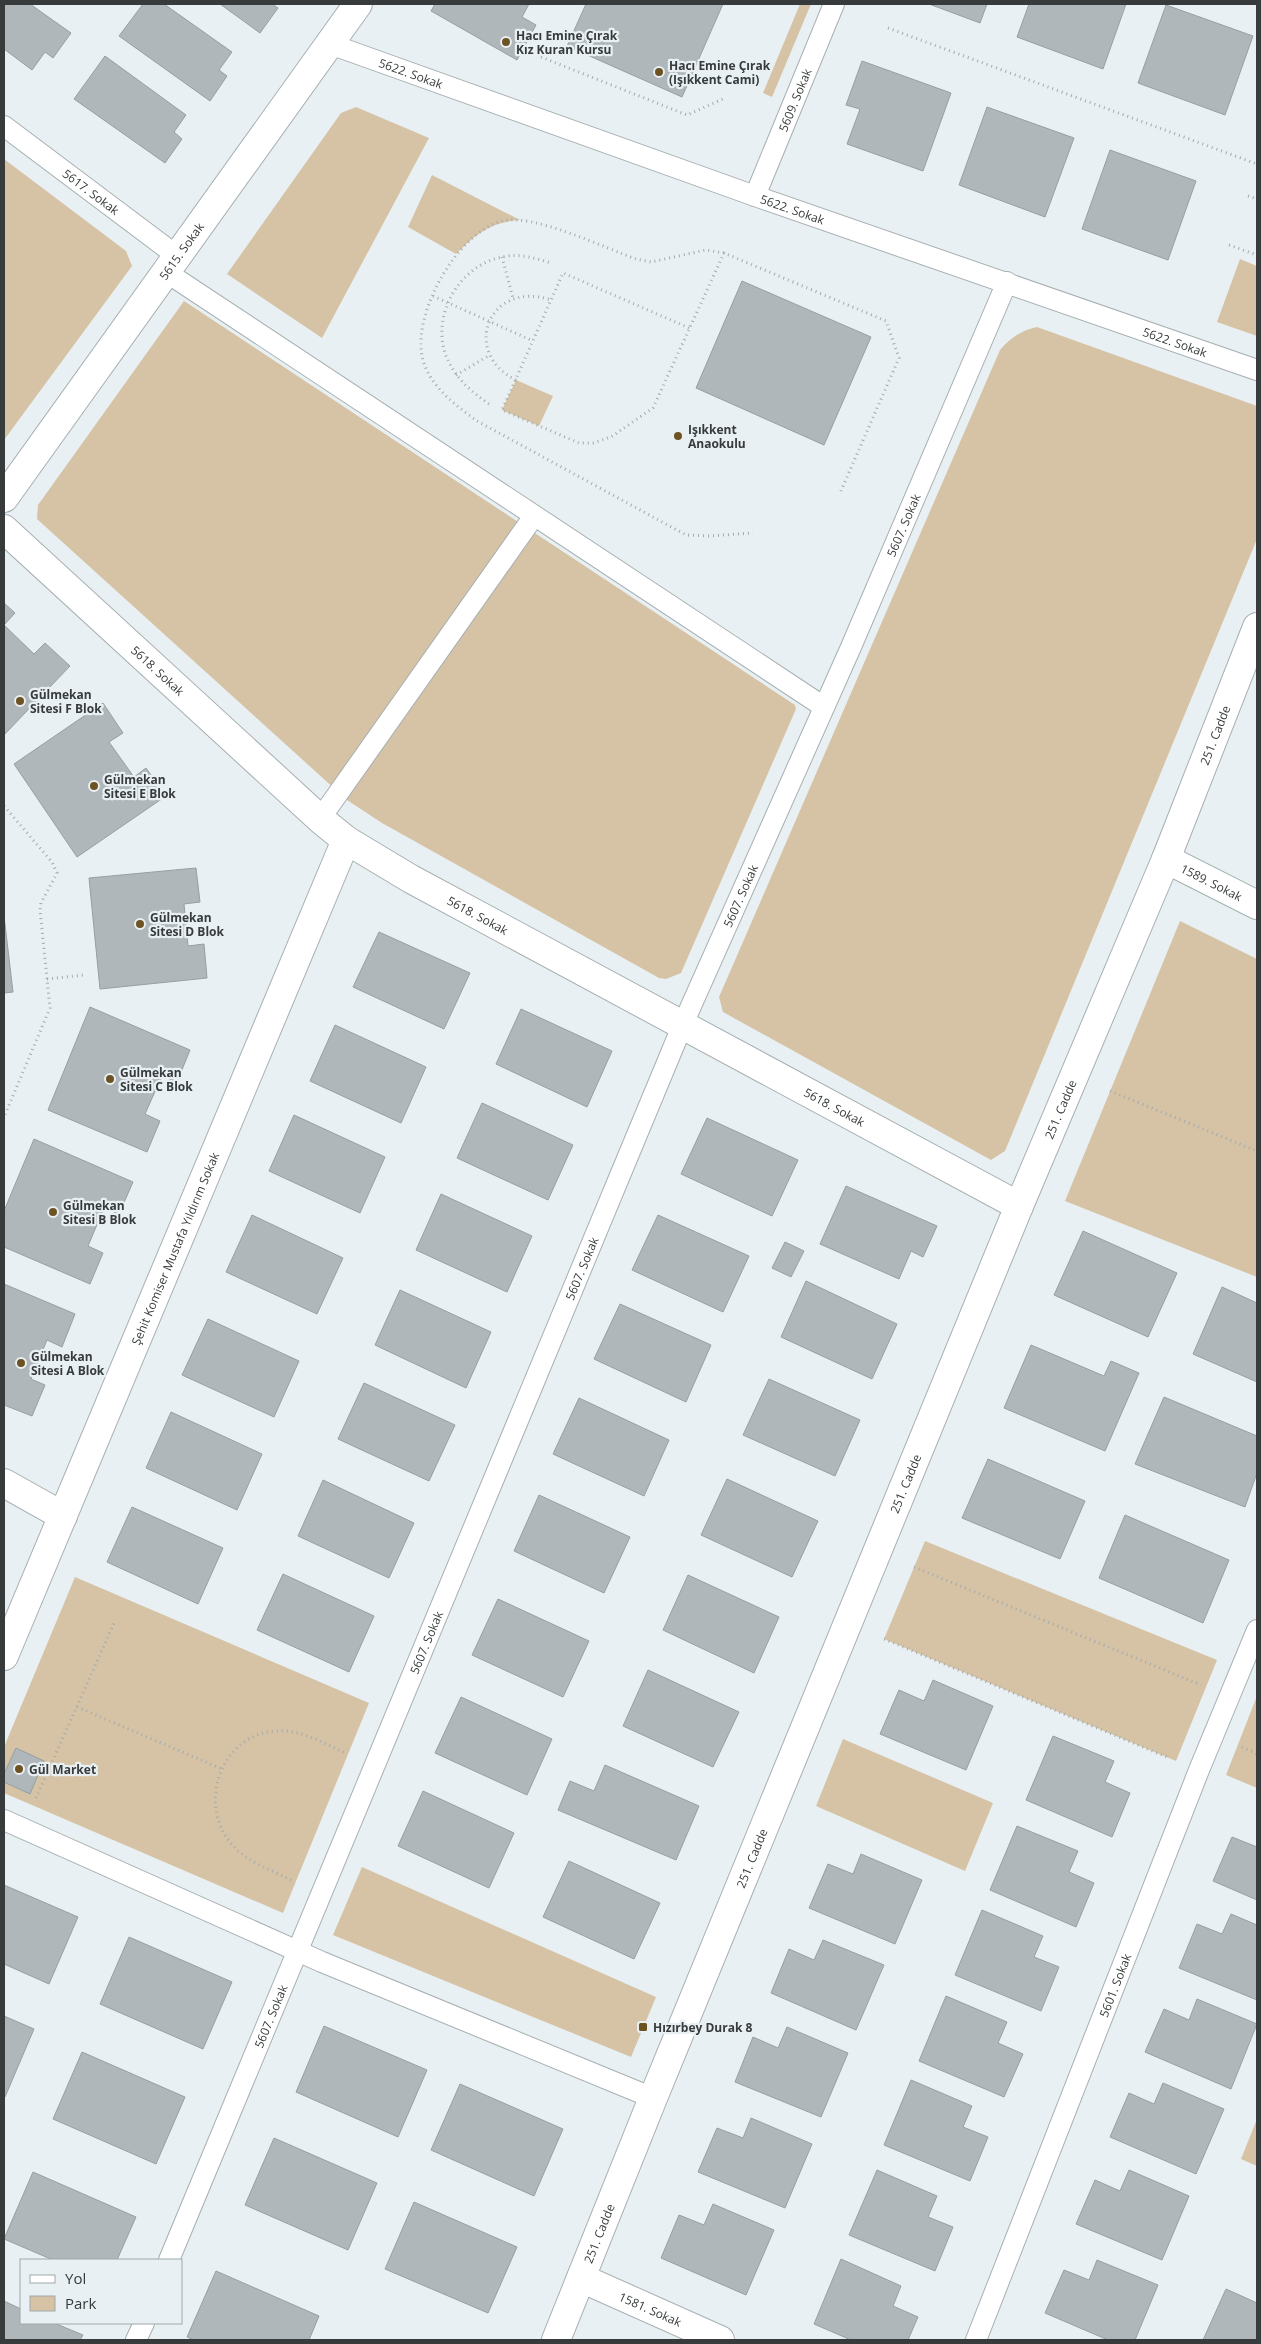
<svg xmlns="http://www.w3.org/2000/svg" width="1261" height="2344" font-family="'Open Sans',sans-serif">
  <rect width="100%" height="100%" fill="#e8f0f3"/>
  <path fill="#d6c3a5" d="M800,4H811L772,97L763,93Z
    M356,107L429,138L322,338L227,274L341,113Z
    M4,159L126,251L132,266L4,440Z
    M432,175L520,220C491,222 477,233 456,254L408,227Z
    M1240,259L1257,266V336L1217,322Z
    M184,301L795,705L796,709L681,973L666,979L659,978L382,823L347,800L37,519L38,505Z
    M1037,327L1257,406V539L1005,1151L991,1160L723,1012L719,997L1000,350C1010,338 1022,330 1037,327Z
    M516,380L553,396L539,426L502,410Z
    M1180,921L1257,959V1277L1065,1201Z
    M925,1541L1217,1660L1176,1761L884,1639Z
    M75,1577L369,1703L283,1913L4,1793V1747Z
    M1257,1696V1788L1226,1775Z
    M843,1739L993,1803L965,1871L816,1806Z
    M362,1867L656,1997L631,2057L333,1935Z
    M1257,2119V2166L1241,2159Z"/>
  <path fill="#afb7ba" stroke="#979fa1" d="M4,4H30L71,33L53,58L45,52L32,70L4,49Z
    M143,4H164L232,52L219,70L227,76L210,101L119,36Z
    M220,4H272L278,8L260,33Z
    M435,4H529L522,17L536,25L517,60L431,11Z
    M586,4H723L682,97L567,46Z
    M929,4H987L980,23Z
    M1029,4H1126L1103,69L1017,37Z
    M1166,5L1253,36L1225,115L1138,83Z
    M105,56L186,115L174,132L182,139L165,163L74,99Z
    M862,61L951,93L923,171L847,144L860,109L846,105Z
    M987,107L1074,138L1045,217L959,185Z
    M1110,150L1196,181L1168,260L1082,229Z
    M742,281L871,337L824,445L696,388Z
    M4,603L15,613L4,625L34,654L45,643L70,666L4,735Z
    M103,703L123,733L109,742L134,777L146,768L166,796L77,857L14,764Z
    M196,868L200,902L184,904L188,946L204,944L207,978L100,989L89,878Z
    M4,916L13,992L4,993Z
    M379,932L470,973L444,1029L353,987Z
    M90,1007L190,1050L177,1082L162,1076L145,1114L160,1121L147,1152L48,1110Z
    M521,1009L612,1051L587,1107L496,1064Z
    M335,1025L426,1067L401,1123L310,1081Z
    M482,1103L573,1145L548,1200L457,1158Z
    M294,1115L385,1157L360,1213L269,1171Z
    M707,1118L798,1160L772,1216L681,1174Z
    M34,1139L133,1182L119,1214L104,1208L88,1246L103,1253L90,1284L4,1247V1211Z
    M846,1186L937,1226L923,1257L911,1251L899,1279L820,1244Z
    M441,1194L532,1236L507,1292L416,1250Z
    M252,1215L343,1258L317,1314L226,1272Z
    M658,1215L749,1256L723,1312L632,1270Z
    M1083,1231L1177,1273L1148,1337L1054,1295Z
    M785,1242L804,1251L791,1277L772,1268Z
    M806,1281L897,1324L872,1379L781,1337Z
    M4,1284L75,1314L62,1347L47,1340L31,1379L45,1385L32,1416L4,1405Z
    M1222,1287L1257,1303V1382L1193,1354Z
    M400,1290L491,1332L466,1388L375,1345Z
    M620,1304L711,1345L686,1402L594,1359Z
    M208,1319L299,1361L274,1417L182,1375Z
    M1031,1345L1104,1376L1111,1361L1139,1373L1105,1451L1004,1408Z
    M769,1379L860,1420L835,1476L743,1435Z
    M364,1383L455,1425L429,1481L338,1439Z
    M1164,1397L1257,1436V1473L1245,1507L1135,1464Z
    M579,1398L669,1440L644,1496L553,1454Z
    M171,1412L262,1454L237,1510L146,1468Z
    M988,1459L1085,1501L1060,1559L962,1518Z
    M727,1479L818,1521L792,1577L701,1535Z
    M323,1480L414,1523L389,1578L298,1536Z
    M539,1495L630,1537L604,1593L514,1551Z
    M132,1507L223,1548L198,1604L107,1562Z
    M1125,1515L1229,1560L1203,1623L1099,1578Z
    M283,1574L374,1616L349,1672L257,1630Z
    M688,1575L779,1617L754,1673L663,1630Z
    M498,1599L589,1641L563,1697L472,1655Z
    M648,1670L739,1712L713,1767L623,1726Z
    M933,1680L993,1706L966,1770L880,1734L899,1690L924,1701Z
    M461,1697L552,1739L527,1795L435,1753Z
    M1053,1736L1114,1761L1105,1782L1130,1793L1112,1837L1026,1800Z
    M16,1748L44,1761L30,1794L4,1782V1774Z
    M605,1765L699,1806L676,1860L558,1810L570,1781L594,1791Z
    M423,1791L514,1833L489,1888L398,1846Z
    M1017,1826L1078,1851L1069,1872L1094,1883L1076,1927L990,1890Z
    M1232,1837L1257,1847V1900L1213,1881Z
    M861,1854L922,1880L895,1944L809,1908L828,1864L853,1874Z
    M569,1861L660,1903L634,1959L543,1917Z
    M4,1885L78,1917L49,1984L4,1964Z
    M982,1910L1043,1936L1034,1957L1059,1967L1041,2011L955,1975Z
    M1231,1914L1257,1925V2000L1179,1968L1197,1924L1222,1934Z
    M129,1937L232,1982L203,2049L100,2004Z
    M823,1940L884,1965L856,2030L771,1993L789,1949L814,1960Z
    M946,1996L1007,2022L998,2043L1023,2054L1004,2097L919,2061Z
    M1197,1999L1257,2024L1231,2089L1145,2052L1164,2009L1189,2020Z
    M4,2016L34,2029L5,2097L4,2096Z
    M324,2026L427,2070L398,2137L296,2092Z
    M787,2027L848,2053L821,2117L735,2082L753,2037L778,2048Z
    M82,2052L185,2097L156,2164L53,2119Z
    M911,2080L972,2106L963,2127L988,2137L970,2181L884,2145Z
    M1163,2083L1224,2109L1196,2174L1110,2137L1129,2093L1154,2104Z
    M460,2084L563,2129L534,2196L431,2150Z
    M751,2118L812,2144L785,2208L698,2172L717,2128L743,2138Z
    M274,2138L377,2183L348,2250L245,2205Z
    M877,2170L937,2196L928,2217L953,2227L935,2271L849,2235Z
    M1129,2170L1189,2196L1162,2260L1076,2224L1095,2180L1120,2191Z
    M33,2172L136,2217L117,2260H53L4,2239Z
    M414,2202L517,2247L488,2313L385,2269Z
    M713,2204L774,2230L746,2295L661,2258L679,2215L704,2225Z
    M841,2259L901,2286L893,2306L918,2317L908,2340H851L814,2324Z
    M1097,2260L1158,2285L1135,2340H1108L1045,2313L1064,2270L1089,2280Z
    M216,2271L319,2316L309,2340H194L187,2337Z
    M1226,2289L1257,2303V2340H1203Z
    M4,2301L21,2309V2323H54L83,2335L80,2340H4Z"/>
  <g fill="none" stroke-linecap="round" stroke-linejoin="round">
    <g stroke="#a7afb2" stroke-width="22">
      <g id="service">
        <path id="s1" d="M330,44L755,196L1257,370"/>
        <path id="s2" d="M4,126L177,256"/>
        <path id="s3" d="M755,196L834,4"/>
        <path d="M166,272L824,707"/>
        <path d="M320,819L534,516"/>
        <path d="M4,1820L322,1962L653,2098"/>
        <path id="s4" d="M169,2260L683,1024L851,647L1007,282"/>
        <path d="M136,2340L144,2323"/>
        <path id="s5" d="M976,2340L1199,1770L1257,1630"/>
      </g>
    </g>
    <g stroke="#a7afb2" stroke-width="30">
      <g id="minor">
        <path id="s6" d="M4,498L358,4"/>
        <path id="s7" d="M4,529L320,819L346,840L411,879L1019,1206"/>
        <path id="s8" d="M1166,859L1257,905"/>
        <path d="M4,1483L63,1516"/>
        <path id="s9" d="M4,1656L346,840"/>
        <path id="s10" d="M581,2278L720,2340"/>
        <path id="s11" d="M556,2340L653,2098L1019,1206L1166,859L1257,627"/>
      </g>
    </g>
    <path stroke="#a4aaac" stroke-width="3" stroke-dasharray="1 4" stroke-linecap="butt" d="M888,28L1257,164
      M541,57L687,115L723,99
      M1248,196L1257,199
      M1229,245L1257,255
      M724,253L706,250L651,262L636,259C605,248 533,213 502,221C458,232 413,312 422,356C428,385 454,404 477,421L686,535L709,536L753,533
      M502,257L513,298
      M433,296L533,341
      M689,328L563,273L502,410L579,443H593L611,437L653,408L724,253L886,321L899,358L840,493
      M456,375L490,355
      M516,380C460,353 489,279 551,300
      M489,404C470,391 453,376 445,353C432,312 461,265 502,257C519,253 535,258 551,263
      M4,806L52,862L57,873L41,903L40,910L50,1008L4,1117
      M47,979L84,975
      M1110,1091L1257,1151
      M914,1567L1201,1685
      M884,1639L1169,1758
      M77,1707L222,1769
      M1242,1747L1257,1754
      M36,1798L115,1621
      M291,1880C271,1870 244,1861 230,1842C195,1798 226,1727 285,1731C306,1732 326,1745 346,1753"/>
    <use href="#service" stroke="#fff" stroke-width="20"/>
    <use href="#minor" stroke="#fff" stroke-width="28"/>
  </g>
  <g fill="#6d5224" stroke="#e8f0f3" stroke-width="2">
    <circle cx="506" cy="42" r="5"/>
    <circle cx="659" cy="72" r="5"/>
    <circle cx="678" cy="436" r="5"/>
    <circle cx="20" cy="701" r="5"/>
    <circle cx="94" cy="786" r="5"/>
    <circle cx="140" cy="924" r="5"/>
    <circle cx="110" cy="1079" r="5"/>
    <circle cx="53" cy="1212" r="5"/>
    <circle cx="21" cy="1363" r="5"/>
    <circle cx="19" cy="1769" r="5"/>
    <rect x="638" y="2022" width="10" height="10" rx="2.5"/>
  </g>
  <g text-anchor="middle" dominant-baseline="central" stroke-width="4.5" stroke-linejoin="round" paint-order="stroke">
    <g font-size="12" font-weight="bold" fill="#373b3c" stroke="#e8f0f3" text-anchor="start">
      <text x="516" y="35">Hacı Emine Çırak<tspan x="516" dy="14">Kız Kuran Kursu</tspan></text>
      <text x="669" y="65">Hacı Emine Çırak<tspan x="669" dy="14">(Işıkkent Cami)</tspan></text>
      <text x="688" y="429">Işıkkent<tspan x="688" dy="14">Anaokulu</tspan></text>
      <text x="30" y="694">Gülmekan<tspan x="30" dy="14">Sitesi F Blok</tspan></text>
      <text x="104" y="779">Gülmekan<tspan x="104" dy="14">Sitesi E Blok</tspan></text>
      <text x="150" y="917">Gülmekan<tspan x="150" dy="14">Sitesi D Blok</tspan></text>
      <text x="120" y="1072">Gülmekan<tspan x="120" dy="14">Sitesi C Blok</tspan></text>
      <text x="63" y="1205">Gülmekan<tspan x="63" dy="14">Sitesi B Blok</tspan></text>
      <text x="31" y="1356">Gülmekan<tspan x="31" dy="14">Sitesi A Blok</tspan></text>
      <text x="29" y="1769">Gül Market</text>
      <text x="653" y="2027">Hızırbey Durak 8</text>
    </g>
    <g font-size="12" fill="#373b3c" stroke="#e8f0f3">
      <text stroke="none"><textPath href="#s1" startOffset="86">5622. Sokak</textPath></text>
      <text stroke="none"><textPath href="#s3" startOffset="104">5609. Sokak</textPath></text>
      <text stroke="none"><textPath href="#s2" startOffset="109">5617. Sokak</textPath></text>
      <text stroke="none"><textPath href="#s1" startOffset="491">5622. Sokak</textPath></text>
      <text stroke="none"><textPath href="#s6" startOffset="304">5615. Sokak</textPath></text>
      <text stroke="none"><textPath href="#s1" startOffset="896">5622. Sokak</textPath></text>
      <text stroke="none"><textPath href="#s4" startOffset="1884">5607. Sokak</textPath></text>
      <text stroke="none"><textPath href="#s7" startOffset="209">5618. Sokak</textPath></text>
      <text stroke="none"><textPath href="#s11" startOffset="1735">251. Cadde</textPath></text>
      <text stroke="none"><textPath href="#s8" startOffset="51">1589. Sokak</textPath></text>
      <text stroke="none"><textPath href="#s4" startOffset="1479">5607. Sokak</textPath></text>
      <text stroke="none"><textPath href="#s7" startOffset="614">5618. Sokak</textPath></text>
      <text stroke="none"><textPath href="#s7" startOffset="1019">5618. Sokak</textPath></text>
      <text stroke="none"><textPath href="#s11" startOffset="1330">251. Cadde</textPath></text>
      <text stroke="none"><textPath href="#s9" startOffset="442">Şehit Komiser Mustafa Yıldırım Sokak</textPath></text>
      <text stroke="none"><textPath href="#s4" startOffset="1074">5607. Sokak</textPath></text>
      <text stroke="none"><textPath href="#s11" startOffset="925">251. Cadde</textPath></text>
      <text stroke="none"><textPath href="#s4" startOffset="669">5607. Sokak</textPath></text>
      <text stroke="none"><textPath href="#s11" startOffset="520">251. Cadde</textPath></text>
      <text stroke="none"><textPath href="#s5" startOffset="381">5601. Sokak</textPath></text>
      <text stroke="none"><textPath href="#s4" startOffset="264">5607. Sokak</textPath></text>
      <text stroke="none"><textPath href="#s11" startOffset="115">251. Cadde</textPath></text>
      <text stroke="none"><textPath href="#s10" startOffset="76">1581. Sokak</textPath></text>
    </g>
  </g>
  <rect width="1261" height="2344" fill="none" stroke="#373b3c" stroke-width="10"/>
  <rect x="20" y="2259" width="162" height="65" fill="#e8f0f3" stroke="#a1a8aa"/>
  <rect x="30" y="2275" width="25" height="8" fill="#ffffff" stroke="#a1a8aa"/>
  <text x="65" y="2284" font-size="15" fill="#373b3c">Yol</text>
  <rect x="30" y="2296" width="25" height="15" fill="#d6c3a5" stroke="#a1a8aa"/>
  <text x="65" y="2309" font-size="15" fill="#373b3c">Park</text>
</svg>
